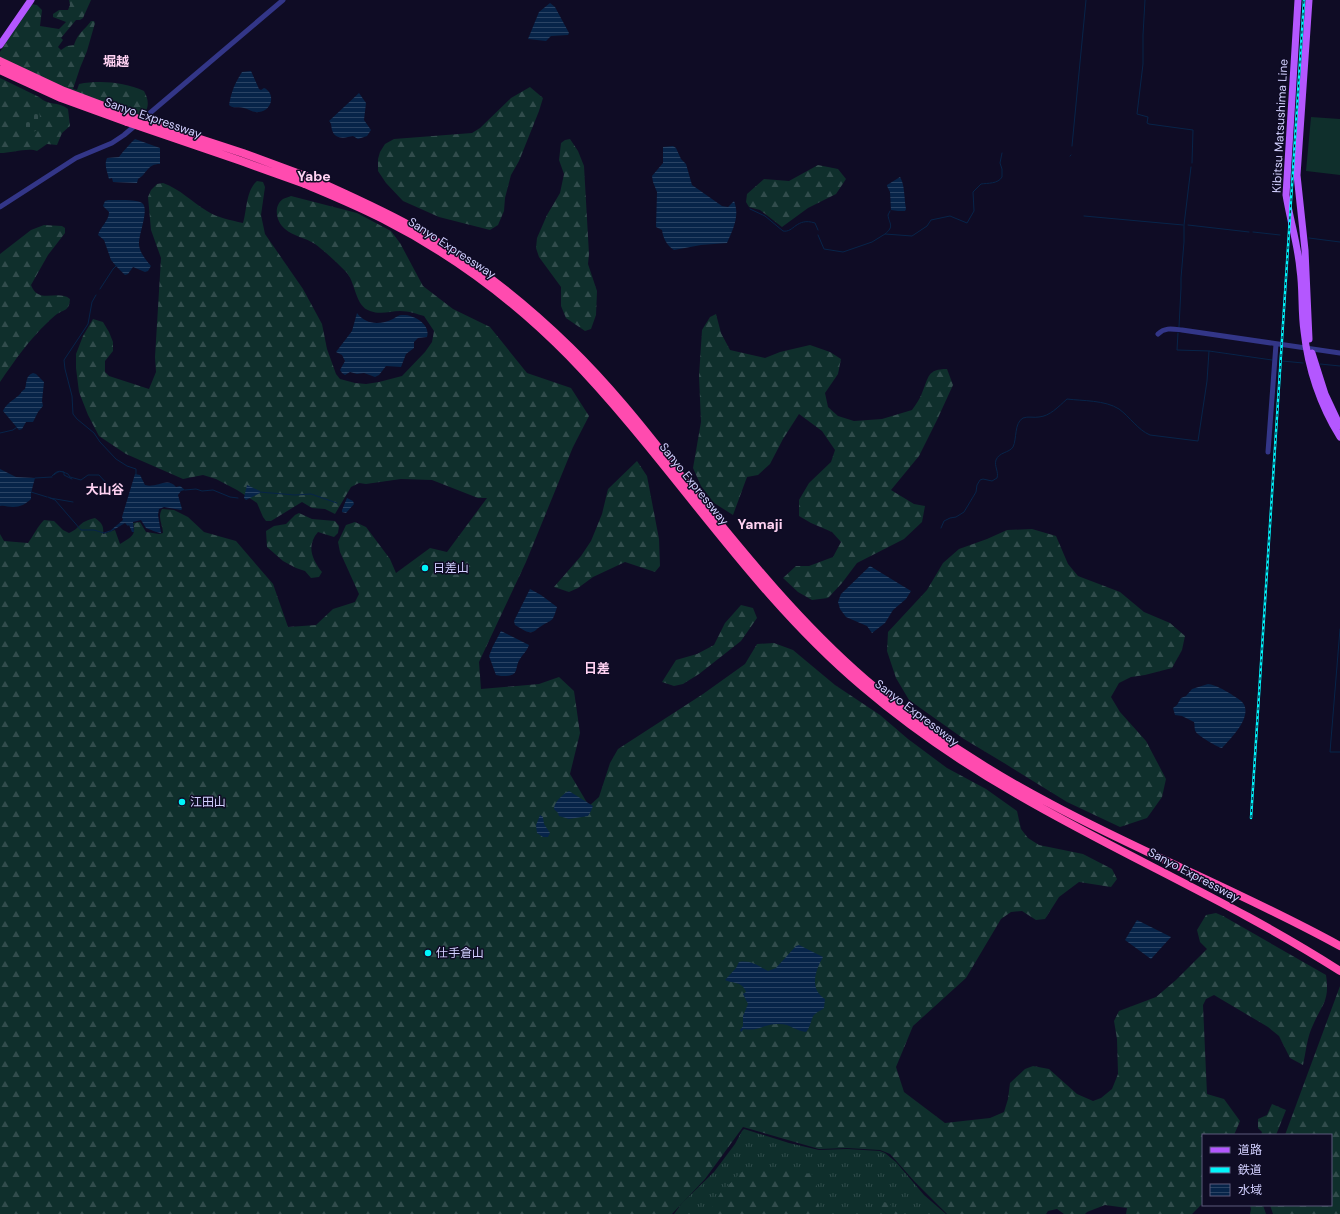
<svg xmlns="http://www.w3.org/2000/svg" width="1340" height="1214" font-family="'DM Sans','Noto Sans JP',sans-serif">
  <defs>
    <pattern id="grass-tufts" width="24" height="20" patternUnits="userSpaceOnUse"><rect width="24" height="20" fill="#0f2f2c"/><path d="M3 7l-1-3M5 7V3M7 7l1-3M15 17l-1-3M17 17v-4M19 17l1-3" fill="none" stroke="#314c4c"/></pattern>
    <pattern id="forest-firs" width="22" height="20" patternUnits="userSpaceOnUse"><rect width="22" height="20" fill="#0f2f2c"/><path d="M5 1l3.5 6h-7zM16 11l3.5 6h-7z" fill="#314c4c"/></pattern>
    <pattern id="cemetery-stones" width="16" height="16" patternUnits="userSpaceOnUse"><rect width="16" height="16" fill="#0f2f2c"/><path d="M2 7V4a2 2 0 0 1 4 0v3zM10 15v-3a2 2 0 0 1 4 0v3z" fill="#314c4c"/></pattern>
    <pattern id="water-rules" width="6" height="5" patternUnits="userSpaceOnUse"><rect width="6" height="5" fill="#072449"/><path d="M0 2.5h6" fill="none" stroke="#2a4364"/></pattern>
  </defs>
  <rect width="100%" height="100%" fill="#0f0c25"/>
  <path fill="url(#grass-tufts)" d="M744,1129L789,1143L819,1150L847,1149L880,1151L885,1153L896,1162L924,1195L946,1214H674L682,1203L714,1172L735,1144L742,1131Z"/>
  <path fill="url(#forest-firs)" d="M69,0H91L83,18L80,20H76L61,38L63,40L58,47L61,50L67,46L74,45C79,31 84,31 91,21H94L95,23L87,51L80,68L73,89L77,90L79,84C100,80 124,82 144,91C149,100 150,109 141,117L62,87L0,58V52L31,4L37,5L42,10L40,26L59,29L66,22L53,17V14L59,10H68L70,5Z
    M0,78L39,97C48,106 58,101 68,109L70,126L62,133L57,145L47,144L37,151C29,147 11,153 0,153Z
    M530,87L543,98L539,111L519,161L511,175L505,198L504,211L498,225L490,230L439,217L403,201L386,183L378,171V159L380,152L385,144L394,139L472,133L480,128L511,98Z
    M570,139L578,151L584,166L589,254L588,264L597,291L596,315L591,329L585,331L566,318L561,306V287L539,257L536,248L537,238L547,215L560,193L564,174L559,160L561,143L565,140Z
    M818,165L838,169L846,179L836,194L808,208L782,227L760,210L749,207L746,202L747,194L764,179L789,181Z
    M257,181L263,182L265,187L261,215L265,234L303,289L322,324L327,349L336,374L340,379L355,383L366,384L379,382L402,376L425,352L432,342L434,331L424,316C417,314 409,311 400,311C390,311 381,315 370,311C355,306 356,284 347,273C341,266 322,249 315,244C306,238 293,236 285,229C276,222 273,206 283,199C285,198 289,197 291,196L357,213L391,231L400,243L423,286L453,309L490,327L527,373L571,388L589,416L573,447L526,562L479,662L481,689L539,684L559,677L574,691L580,733L570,774L589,806L599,797L610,763L618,749L703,694L745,664L757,644L774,643L793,650L835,685L880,715L908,739L947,768L986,789L1017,811L1021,829L1028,838L1039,845L1083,854L1112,869L1117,879L1111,887L1079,882L1059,897L1045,919L1036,920L1022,911L1011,912L1001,919L966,978L913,1026L896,1067L904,1092L945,1123L990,1118L1004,1112L1008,1099L1010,1083L1025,1069L1033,1066L1049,1069L1077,1094L1093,1101L1101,1098L1112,1089L1118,1074L1117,1039L1114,1021L1119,1011L1156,997L1176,980L1207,949L1200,942L1197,930L1206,915L1216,913L1223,916L1326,975C1330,1001 1322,1004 1313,1025C1307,1037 1306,1052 1303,1065L1290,1058L1279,1036L1268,1027L1214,995L1206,999L1203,1005L1207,1094L1224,1099L1240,1121L1234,1135H1203V1203L1192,1214H1126L1127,1208L1105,1205L1087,1212L1085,1214H1064L1057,1209L1048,1211L1046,1214H947L914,1181L890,1154L880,1150L847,1148L819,1149L743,1127L705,1179L672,1214H0V534L4,541L28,543C34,535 37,527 44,520L54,521L63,530L69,533C75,530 76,529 80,525C84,521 90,519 95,518C102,523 104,526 103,534L115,530L120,544C130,537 137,536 133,523L140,522L146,532L159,534L163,533C163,525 157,518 162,509L174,510L188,517L204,532L236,541L273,584L288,627L316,625L333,609L355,602L359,594L340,552L338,542L346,525L355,522L366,527L390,559L396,573L430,548L447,552L487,498H478L432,480L401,479L366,484L359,483L351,487L335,514L325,509L312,508L302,502L271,521H266L263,517L257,503L237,490L216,479L203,475L183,479L126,454L99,436L88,415L79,392L76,368V354L83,336L93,319L103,322L109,332L113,342V351L105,361V372L109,376L149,389L156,372L155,357L161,258L151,230L148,197L151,190L157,184L163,183C180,189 192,202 207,211C218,218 230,220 243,223C247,210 246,190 257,181Z
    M44,225L62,226L65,228V233L48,255L31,285C38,305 58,289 70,299C69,311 65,309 57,314C54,316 51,319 48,322C29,340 15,360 0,382V254L31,230Z
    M716,314L721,333L730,350L765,358L780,352L810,345L830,352L841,359L838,374L825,393L828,407L838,416L854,421L882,419L912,410C916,404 920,399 922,393C929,377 927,369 947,369L953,385L937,420L919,456L891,490L914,504L925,506L922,522L904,539L857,563L842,583L828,598L812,600L798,592L783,578L796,566H809L833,557L841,542L832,532L811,523L799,516V500L809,483L831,462L835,450L822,431L799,414L783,439L770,464L758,475L747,477L733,515L714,503L701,486L693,468L701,422L699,376L702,330L710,317Z
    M637,461L647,476L659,539L660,566L655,572L625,562L593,577L578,588L569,592L554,587L581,556L591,541L602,514L608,489Z
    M299,513L312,519L335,521L339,526L338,533L334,537L318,532C306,546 312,559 322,572L319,577L311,578L305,571L296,568L283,561L267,547L266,531L274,526L286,524L295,515Z
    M1032,529L1056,536L1068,564L1078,576L1120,592L1144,612L1170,623L1185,636L1182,650L1172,668L1145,675L1131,677L1119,683L1111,697L1120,712L1146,741L1166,779L1162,797L1147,818L1120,827L1067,802L1004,763L964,739L909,700L896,678L887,651L888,632L927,590L943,563L959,549L987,539L1007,530Z
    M741,605L753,608L757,618L741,641L699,674L683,684L674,686L662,682L676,660L697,654L714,645L725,623Z
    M1340,986V1214H1273L1270,1205H1331V1135H1285Z
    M1272,1104L1286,1110L1276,1135H1261L1262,1132L1258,1128V1119L1267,1115Z
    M747,1167H774L816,1175L819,1214H708L721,1192Z
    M878,1201L889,1203L898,1214H885Z
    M1250,1205H1263L1266,1214H1250L1251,1209Z"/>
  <path fill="url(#cemetery-stones)" d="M35,107L39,110C41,123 42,131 27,134L21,128L23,119Z"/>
  <path fill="#0f2f2c" d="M1311,117L1340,119V175L1306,171Z"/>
  <path fill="url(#water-rules)" d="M550,3L555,7L569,33L568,35L551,36L546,41L528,39L539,12Z
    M251,71L259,89L261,90L264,88C276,93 272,111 259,112C253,113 249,109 244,108C239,106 233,109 229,105C232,90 234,85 242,72Z
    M359,93L366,103L364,120L371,130L367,136L358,139L353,136C345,138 335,140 332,130C331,126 332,124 329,121Z
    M135,139L160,148V164C147,164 148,173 138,179L137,183L113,182L112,178L109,179C107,171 104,165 107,158L119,157C124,150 129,145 135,139Z
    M673,146L676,148L681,159L686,164L692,185L722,206L728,207L734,201C740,216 733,229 727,243L701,245L674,250C667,246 663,238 662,230L656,227L657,192L653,182L652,176L663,163V147Z
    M900,177C905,185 904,198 906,209L905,211C900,211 896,211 891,210L890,192L887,186V185Z
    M108,200C114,200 138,199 142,203C150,209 138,235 139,245C140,253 146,260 151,266L148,271L145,272L133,267L128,274L125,275L116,266L111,260L104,240L98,235C100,227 109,221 109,212L103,206L105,201Z
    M357,313C366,325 380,325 393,319C396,317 399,315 402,315C413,314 431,324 427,337L418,338L414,342V348L406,354L401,367L386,366L379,375L375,377L364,373L357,374L350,372L345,375L342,373L340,370L345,361L342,355L336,352L352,331Z
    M33,373L36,374L44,382L42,401L43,406L38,412L33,422H26L22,429L19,430L3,411C6,404 12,401 18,396C21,394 21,391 25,389C27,383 25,376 33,373Z
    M0,469L16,477L35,478L31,493V499C26,504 20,507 13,507C7,507 5,505 0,506Z
    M135,474L140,475L145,485C156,489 167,476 176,487L180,486L185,490L181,491L178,495L182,509L181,510L164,507L159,509L158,515L161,533C158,533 149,529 146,528L141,520L133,522L134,532H132L129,525L128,526L125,523L110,532V531L123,520L122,517Z
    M247,485L260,491V493L246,500L244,498Z
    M347,498L353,501L354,504L346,513L342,512V510Z
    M870,566L911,591L906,599L893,610L885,623L872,633L867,626L846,617L840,609L838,602L841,594Z
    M530,589L541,595L557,607C552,624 553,618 540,627C537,628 535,632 532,632C528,634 519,627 515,625L514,621Z
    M501,631L529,645C527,651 523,654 520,659C514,668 520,675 506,676C502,676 500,676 496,675L489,656L493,646Z
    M1208,684C1216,685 1224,690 1231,694C1235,697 1241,700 1243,703C1253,717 1230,739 1222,748C1219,748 1197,735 1196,732C1194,730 1195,725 1194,722L1182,716L1175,715L1173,708L1177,705L1181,698L1186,696L1192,689Z
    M569,791L593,806L591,811L588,816L569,819L559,816L558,813L554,809C554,802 563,794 569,791Z
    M540,815L543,817L544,824L550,833L548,837H543L537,833L536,825Z
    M1137,920L1171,937L1151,959L1125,940Z
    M799,945L823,957C815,971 809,989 825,999L824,1008C821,1011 818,1011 815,1014C811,1017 811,1027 806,1032C795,1031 791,1024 779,1024C766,1023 757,1032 744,1029L741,1032L740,1030L743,1026V1016L748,1004L743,994L746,992C742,981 734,984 725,980L736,968L739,962C751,960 758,966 768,971L776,968L796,946Z"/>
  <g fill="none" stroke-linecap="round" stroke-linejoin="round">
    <path stroke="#072449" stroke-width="1" d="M1145,0L1143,35V64L1137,114L1148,117L1147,123L1149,124L1193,130L1192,163
      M1072,146L1086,0
      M1070,156L1071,155
      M750,209L765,216L783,231C794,233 796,217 815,223L818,230
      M1084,216L1183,225
      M1188,225L1249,232
      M1253,232L1280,235
      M885,234C895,226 889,224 888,215L890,211
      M818,235L824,249L843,252L872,242L885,234L912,236L927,226L931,220L950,216L967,223L974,211L973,192L981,184C988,183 998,184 1002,177V169L1000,163L1002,153
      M1309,238L1340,242
      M100,289L113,269L116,266
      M96,295L92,302L88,324L64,360L65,369L72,396L73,414L77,419L94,433L100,442L116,459L127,466L136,469V475
      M1179,327L1181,288V278L1184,242V225L1191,167
      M1178,333L1177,350L1209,351
      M1282,361L1303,363
      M1320,364L1340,366
      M0,433L13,430L17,427
      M54,475C57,472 59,471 64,472V475L72,479
      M52,476C58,469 61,471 68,474L70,477L81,480L88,475H99L109,486
      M35,478L52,477
      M185,490L196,489L202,491L213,490L230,497L238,498
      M31,492L47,497
      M259,492L295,495L311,494L337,503
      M48,497L55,500L81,530H94L104,533L110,531
      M50,498L73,502
      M941,528L944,521L950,518L956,517L964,512L976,492L977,485L980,480L983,479L992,481L997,478C999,472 994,466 996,460C999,452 1009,453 1013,447C1017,439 1014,423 1023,418C1028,416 1034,418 1039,417C1050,416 1058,407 1067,399C1083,401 1105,400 1119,409C1130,417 1138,430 1150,435L1198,441L1207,381L1209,351L1272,360
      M1340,629L1330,752H1340"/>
    <path stroke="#333688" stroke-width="5" d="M0,207L76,158L112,143L124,135L283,0
      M1158,334C1165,327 1173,329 1182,330L1340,353
      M1268,452L1276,344"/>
    <path stroke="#b457ff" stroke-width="7" d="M1298,0L1286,195C1290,220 1298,245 1300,270C1303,290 1301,311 1304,331C1308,368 1321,406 1340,437
      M1309,0L1297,175L1305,250L1309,339
      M0,45L31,0
      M1312,353L1325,394L1340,426"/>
    <path stroke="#ff4baf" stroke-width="8" d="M0,61L64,91L133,117
      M0,70L61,98L127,122
      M308,177C344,193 380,209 414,228C472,261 523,301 570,347C608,384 641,425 673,466C734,541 793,617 866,680C923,729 986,770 1051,804C1146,855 1246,894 1340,946
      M305,184C331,195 358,206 383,219C452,254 515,301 569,356C672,462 749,591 863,687C910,727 961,762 1015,793C1121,855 1236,904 1340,971"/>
    <g stroke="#00f5fb" stroke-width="2.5">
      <path id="rail" d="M1251,818L1304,0"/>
    </g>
    <use href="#rail" stroke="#0f0c25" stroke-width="1" stroke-dasharray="3" stroke-linecap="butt"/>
    <path stroke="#ff4baf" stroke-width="8" d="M133,117L243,153L308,177
      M127,122L241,161L305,184"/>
  </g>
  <g fill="#00f5fb" stroke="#0f0c25" stroke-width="1.5">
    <circle cx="425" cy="568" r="4"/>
    <circle cx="182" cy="802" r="4"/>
    <circle cx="428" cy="953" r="4"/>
  </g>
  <g text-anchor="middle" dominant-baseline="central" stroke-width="3" stroke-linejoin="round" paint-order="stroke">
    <g font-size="12" fill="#d2d0ff" stroke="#0f0c25">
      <text transform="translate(153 118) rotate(19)">Sanyo Expressway</text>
      <text transform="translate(1280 126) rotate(-87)">Kibitsu Matsushima Line</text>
      <text transform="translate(452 248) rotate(33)">Sanyo Expressway</text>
      <text transform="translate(694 484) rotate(51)">Sanyo Expressway</text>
      <text transform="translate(917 713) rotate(37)">Sanyo Expressway</text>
      <text transform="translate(1194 875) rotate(28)">Sanyo Expressway</text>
    </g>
    <g font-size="12" fill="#d2d0ff" stroke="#0f0c25" text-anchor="start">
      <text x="433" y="568">日差山</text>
      <text x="190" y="802">江田山</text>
      <text x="436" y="953">仕手倉山</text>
    </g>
    <g font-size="13" font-weight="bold" fill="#ffd2f2" stroke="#0f0c25">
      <text x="116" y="61">堀越</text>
      <text x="105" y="489">大山谷</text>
      <text x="597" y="668">日差</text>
    </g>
    <g font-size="14" font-weight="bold" fill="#ffd2f2" stroke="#0f0c25">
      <text x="314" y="176">Yabe</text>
      <text x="760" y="524">Yamaji</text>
    </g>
  </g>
  <rect x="1202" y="1134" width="130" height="72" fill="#0f0c25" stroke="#5d5a7c"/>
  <rect x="1210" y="1147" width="20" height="6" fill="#b457ff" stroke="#5d5a7c"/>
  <text x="1238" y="1154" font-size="12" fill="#d2d0ff">道路</text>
  <rect x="1210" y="1167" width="20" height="6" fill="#00f5fb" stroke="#5d5a7c"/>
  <text x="1238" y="1174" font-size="12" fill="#d2d0ff">鉄道</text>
  <rect x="1210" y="1184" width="20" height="12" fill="url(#water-rules)" stroke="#5d5a7c"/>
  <text x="1238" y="1194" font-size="12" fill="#d2d0ff">水域</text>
</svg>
